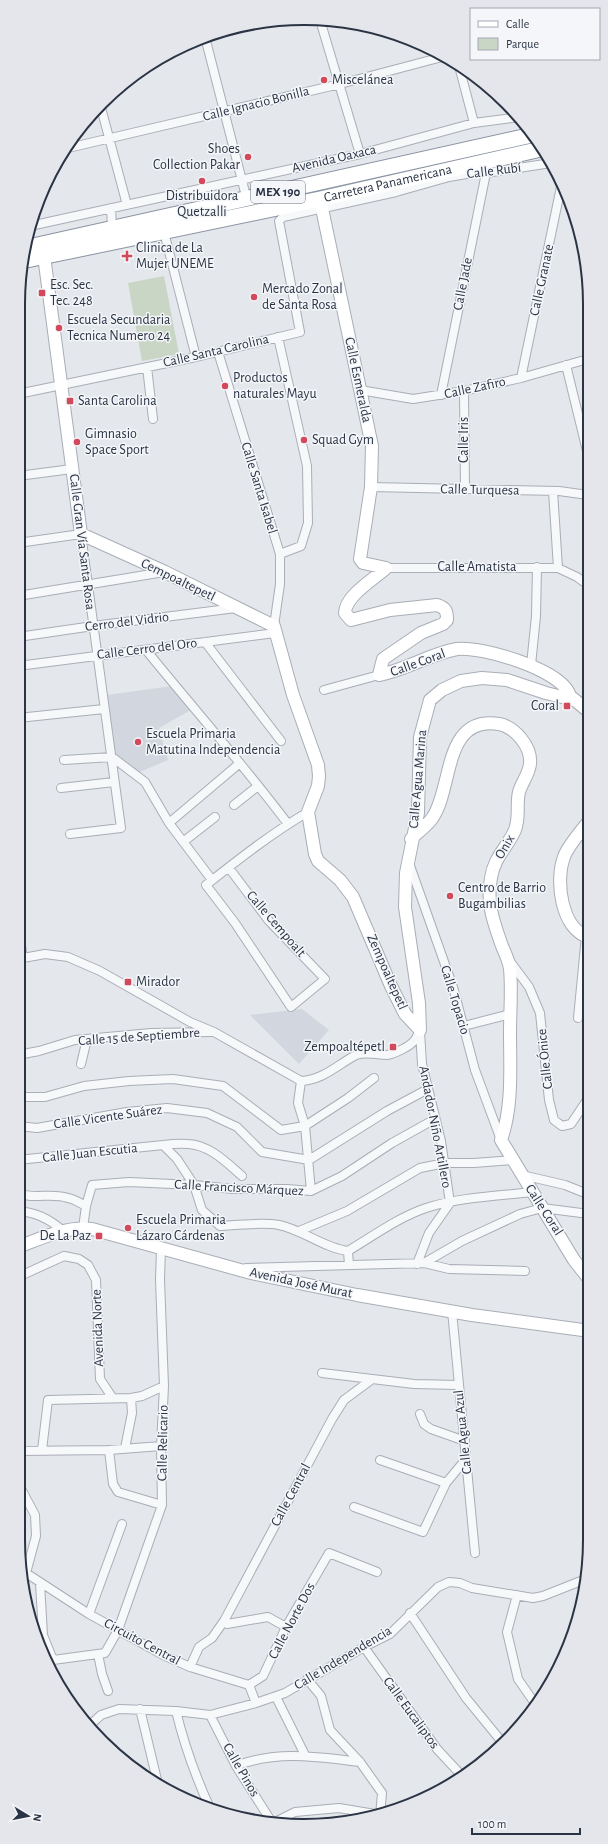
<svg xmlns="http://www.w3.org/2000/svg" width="608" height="1844" font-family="'Alegreya Sans',sans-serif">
  <rect width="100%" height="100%" fill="#e4e7ec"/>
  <path fill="#d2d6de" d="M172,686L191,710L159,728L168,760L137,773L114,756L107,695Z
    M302,1009L329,1030L299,1064L250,1015Z"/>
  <path fill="#c9d6c5" d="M164,276L179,354L142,361L128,283Z"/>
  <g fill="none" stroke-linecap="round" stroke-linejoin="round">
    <g stroke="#a9aeb7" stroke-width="10">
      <path id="street" d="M320,20L360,154
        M205,37L247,200
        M459,66L474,123
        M100,104L127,205
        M64,149L340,84L446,56
        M111,208L112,227
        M30,226L360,154L474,123L520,117
        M164,232L196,357
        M278,337L307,466L308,523L301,546L280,554
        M218,352L280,554V584L274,626
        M566,365L588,455
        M147,367L153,419
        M521,378L562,182
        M360,390L413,399L464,391L521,378L588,359
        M464,391L465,489
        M18,394L196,357L300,332L279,221L283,217L396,192L449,177L472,173H486L551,163
        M441,395L486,173
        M18,476L72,469
        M371,487L559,491L588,495
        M553,491L558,568
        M18,543L81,534L121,828L70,834
        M386,568H558L577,577L588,585
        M18,596L164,572
        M18,637L93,626L236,608
        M205,642L281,741
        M146,650C193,708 243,764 288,824
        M531,665L536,616L537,567
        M18,666L275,633
        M324,690L379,675
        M18,718L104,709
        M64,760L112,757L145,782L169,823L212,880
        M61,788L114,782
        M234,805L258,786
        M169,823L240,763
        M183,842L215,817
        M409,863L453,987L475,1070L501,1140
        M229,868L269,921L325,979L291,1007L235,923L206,885C239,859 272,833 308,812
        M18,927L23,958L45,954L68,957L100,971L190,1022L214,1032L301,1081C323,1080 337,1065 356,1055C366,1051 377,1055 387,1055C394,1054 409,1047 414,1041C417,1038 418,1033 420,1030
        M509,960L529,987L540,1013L549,1100L554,1120L562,1126L571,1124L589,1097
        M578,1018L586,936
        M464,1026L510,1014
        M18,1055L39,1051L75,1040L151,1033L211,1032
        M81,1064L87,1039
        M301,1081L298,1103L305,1126L311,1191
        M18,1097H45L84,1086L129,1081L173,1079L223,1086L281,1130L305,1126L348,1098L374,1078
        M18,1126L37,1128L127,1112L167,1108L207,1113L237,1127L262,1152L309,1160L387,1111L428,1089
        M163,1145C171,1144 180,1143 188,1144C210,1145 227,1163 242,1176
        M18,1160L163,1145L177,1159L194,1185L202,1210L220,1226C237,1225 262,1222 279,1225C303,1230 324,1248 348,1251L349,1265
        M522,1175L565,1185L585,1193H589
        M18,1193C34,1200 52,1192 68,1198C74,1199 80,1203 86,1206
        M18,1211C35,1212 51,1220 63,1231
        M83,1228L86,1206L92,1185L129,1182L194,1185L233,1189H287L311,1191L342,1176L392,1143L435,1119
        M299,1231L347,1211L420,1168L445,1163H474L513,1160
        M348,1251C373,1236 399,1217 426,1208C460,1197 498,1196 533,1192
        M424,1263L449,1269L525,1271
        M417,1264L429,1233L450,1203L441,1141L422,1064L420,1031
        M246,1268L424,1263L462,1241L520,1214L542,1208L589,1214
        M18,1277L64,1256L79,1259L88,1265L96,1280L100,1379L112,1397
        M452,1311L475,1553
        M322,1373L414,1384L458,1385
        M420,1414L424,1424L431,1429L465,1441
        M125,1448L132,1413L131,1398
        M42,1450L48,1400L131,1398L142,1396L164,1386
        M109,1450L113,1484L118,1492L162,1505
        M18,1451L109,1450L161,1446
        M380,1460L446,1483
        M18,1483L35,1515L36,1536L26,1573L89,1614L163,1655L190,1667L249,1685L256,1703
        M354,1507L423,1532L446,1483L466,1459
        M589,1545L590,1524
        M40,1583L43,1635L53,1660L105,1653L118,1630L162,1505L161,1446L164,1386L160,1280L161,1248
        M517,1595L507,1632L518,1679L536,1705
        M410,1613L466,1698L502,1742
        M89,1614L122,1524
        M224,1621L332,1419L344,1400L371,1380
        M364,1647L437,1749L463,1777
        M98,1654L102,1674L108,1691
        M190,1667L199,1647L212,1638L224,1621L227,1624L268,1617L286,1627
        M307,1679L321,1696L330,1730L360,1762L382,1793L380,1816
        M249,1685L263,1676L286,1627L329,1553L377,1572
        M276,1697L305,1755
        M140,1709L158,1784
        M176,1711C184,1744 195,1775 209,1806
        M210,1715L236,1766L273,1824
        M88,1727L101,1715L119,1709L176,1711L210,1715L256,1703L285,1693L364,1647L390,1634L438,1587L449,1582L460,1583L472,1588L533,1598L543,1596L586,1579
        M236,1766C277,1750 318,1757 360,1762
        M271,1824L295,1812L339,1808L381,1815"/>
    </g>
    <g stroke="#a9aeb7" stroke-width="14">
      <path id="secondary" d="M320,199L372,446L371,487L360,559L363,563L386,568
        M44,256L81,534L165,572L274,626L293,695L318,765L319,776L318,786L308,812L315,854L318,861L340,880L353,897L391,986L405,1014L420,1030
        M386,568C374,579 345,596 345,613L351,620L390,610L437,605C446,608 447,611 447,620L443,624L421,633L383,659L379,675C406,670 429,654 457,649C482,646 563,670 570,696
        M589,821C581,831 567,847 564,857C555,880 561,930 589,937
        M411,839C418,832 428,825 433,817C453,787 443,715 499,724C515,727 532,747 530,764C529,774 522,782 519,792C516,805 520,817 515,830C507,848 494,857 491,878C486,903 494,923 502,946C505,953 509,961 510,969C512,989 510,1012 510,1032C510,1068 513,1106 501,1140L574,1260L589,1279
        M420,1030L419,1003L405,907L406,873L418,813L420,737L430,700L442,690L461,681L482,678L507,680L546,693L562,697L570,696L588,711
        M18,1247C42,1238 66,1226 92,1229L251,1273L357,1295L472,1315L590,1331"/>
    </g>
    <g stroke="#8b94a3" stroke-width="17">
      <g id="highway">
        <path d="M24,248L532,135"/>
        <path id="s1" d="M22,261L320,199L541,149"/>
      </g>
    </g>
    <use href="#street" stroke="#f7f8fa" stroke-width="8"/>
    <use href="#secondary" stroke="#fff" stroke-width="12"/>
    <use href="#highway" stroke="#fff" stroke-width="15"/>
  </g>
  <g fill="#d1495b" stroke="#f4f6f9" stroke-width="1.5">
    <circle cx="324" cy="80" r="4"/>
    <circle cx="248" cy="157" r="4"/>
    <circle cx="202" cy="181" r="4"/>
    <path d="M125 250h4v4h4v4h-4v4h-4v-4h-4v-4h4z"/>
    <rect x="38" y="289" width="8" height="8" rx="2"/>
    <circle cx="254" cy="297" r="4"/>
    <circle cx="59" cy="328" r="4"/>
    <circle cx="225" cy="386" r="4"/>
    <rect x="66" y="397" width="8" height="8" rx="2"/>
    <circle cx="304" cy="440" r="4"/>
    <circle cx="77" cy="442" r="4"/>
    <rect x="563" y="702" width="8" height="8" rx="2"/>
    <circle cx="138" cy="742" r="4"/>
    <circle cx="450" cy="896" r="4"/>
    <rect x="124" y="978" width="8" height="8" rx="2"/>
    <rect x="389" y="1043" width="8" height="8" rx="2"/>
    <circle cx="128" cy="1228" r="4"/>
    <rect x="95" y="1232" width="8" height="8" rx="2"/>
  </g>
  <g text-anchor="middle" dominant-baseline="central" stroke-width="3" stroke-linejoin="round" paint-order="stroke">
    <rect fill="#f4f6f9" stroke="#676e7b" stroke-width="1" x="251" y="181" width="54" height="22" rx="3"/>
    <g font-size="13" font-weight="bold" fill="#2b3445">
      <text x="278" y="192">MEX 190</text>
    </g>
    <g font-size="14" fill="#2b3445" stroke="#f4f6f9" text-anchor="start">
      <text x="332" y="80">Miscelánea</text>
      <text x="240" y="149" text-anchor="end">Shoes<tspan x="240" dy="16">Collection Pakar</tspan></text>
      <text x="202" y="196" text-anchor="middle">Distribuidora<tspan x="202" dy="16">Quetzalli</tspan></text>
      <text x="136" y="248">Clinica de La<tspan x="136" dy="16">Mujer UNEME</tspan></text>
      <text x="50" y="285">Esc. Sec.<tspan x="50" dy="16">Tec. 248</tspan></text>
      <text x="262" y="289">Mercado Zonal<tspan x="262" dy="16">de Santa Rosa</tspan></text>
      <text x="67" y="320">Escuela Secundaria<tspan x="67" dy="16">Tecnica Numero 24</tspan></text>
      <text x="233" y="378">Productos<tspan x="233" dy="16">naturales Mayu</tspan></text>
      <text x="78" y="401">Santa Carolina</text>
      <text x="85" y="434">Gimnasio<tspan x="85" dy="16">Space Sport</tspan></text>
      <text x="312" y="440">Squad Gym</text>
      <text x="559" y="706" text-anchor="end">Coral</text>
      <text x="146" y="734">Escuela Primaria<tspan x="146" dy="16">Matutina Independencia</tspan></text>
      <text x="458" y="888">Centro de Barrio<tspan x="458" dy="16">Bugambilias</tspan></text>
      <text x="136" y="982">Mirador</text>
      <text x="385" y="1047" text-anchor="end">Zempoaltépetl</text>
      <text x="136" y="1220">Escuela Primaria<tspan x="136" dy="16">Lázaro Cárdenas</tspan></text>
      <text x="91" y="1236" text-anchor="end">De La Paz</text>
    </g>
    <g font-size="14" fill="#2b3445" stroke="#f4f6f9">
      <text transform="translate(256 104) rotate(-14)">Calle Ignacio Bonilla</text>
      <text transform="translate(334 159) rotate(-13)">Avenida Oaxaca</text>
      <text transform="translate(494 171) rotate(-7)">Calle Rubí</text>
      <text stroke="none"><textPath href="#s1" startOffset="374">Carretera Panamericana</textPath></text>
      <text transform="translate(542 280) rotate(-78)">Calle Granate</text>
      <text transform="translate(463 284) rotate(-79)">Calle Jade</text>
      <text transform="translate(216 351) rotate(-13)">Calle Santa Carolina</text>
      <text transform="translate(358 380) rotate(78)">Calle Esmeralda</text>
      <text transform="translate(475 388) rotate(-12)">Calle Zafiro</text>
      <text transform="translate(464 440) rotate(-90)">Calle Iris</text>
      <text transform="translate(259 488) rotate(73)">Calle Santa Isabel</text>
      <text transform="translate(480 490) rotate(1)">Calle Turquesa</text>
      <text transform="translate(82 542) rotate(83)">Calle Gran Vía Santa Rosa</text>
      <text x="477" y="567">Calle Amatista</text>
      <text transform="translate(178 580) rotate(26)">Cempoaltepetl</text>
      <text transform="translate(127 622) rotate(-7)">Cerro del Vidrio</text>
      <text transform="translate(147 649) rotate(-7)">Calle Cerro del Oro</text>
      <text transform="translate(418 663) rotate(-20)">Calle Coral</text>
      <text transform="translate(418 779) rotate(-85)">Calle Agua Marina</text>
      <text transform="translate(505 847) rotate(-60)">Onix</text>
      <text transform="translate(276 924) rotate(49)">Calle Cempoalt</text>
      <text transform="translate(387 972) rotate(66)">Zempoaltepetl</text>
      <text transform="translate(455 1000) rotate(73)">Calle Topacio</text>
      <text transform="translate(139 1037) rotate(-4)">Calle 15 de Septiembre</text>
      <text transform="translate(545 1059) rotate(-96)">Calle Ónice</text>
      <text transform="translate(108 1117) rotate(-8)">Calle Vicente Suárez</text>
      <text transform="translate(435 1127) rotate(79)">Andador Niño Artillero</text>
      <text transform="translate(90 1153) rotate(-6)">Calle Juan Escutia</text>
      <text transform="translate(239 1188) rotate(3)">Calle Francisco Márquez</text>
      <text transform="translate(544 1210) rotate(57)">Calle Coral</text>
      <text transform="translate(301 1283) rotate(12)">Avenida José Murat</text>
      <text transform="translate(98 1328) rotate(-92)">Avenida Norte</text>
      <text transform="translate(463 1432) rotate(-96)">Calle Agua Azul</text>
      <text transform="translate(163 1443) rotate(-89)">Calle Relicario</text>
      <text transform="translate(291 1495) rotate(-62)">Calle Central</text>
      <text transform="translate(292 1621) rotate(-62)">Calle Norte Dos</text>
      <text transform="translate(142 1642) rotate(28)">Circuito Central</text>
      <text transform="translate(343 1658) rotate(-31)">Calle Independencia</text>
      <text transform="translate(411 1713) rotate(54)">Calle Eucaliptos</text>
      <text transform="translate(241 1770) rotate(60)">Calle Pinos</text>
    </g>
  </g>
  <path d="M0 0H608V1844H0ZM304 25H304A279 279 0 0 1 583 304V1540A279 279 0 0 1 304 1819H304A279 279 0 0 1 25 1540V304A279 279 0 0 1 304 25Z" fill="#e4e6eb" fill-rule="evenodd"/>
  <path fill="none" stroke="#2b3445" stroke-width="2" d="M304 25H304A279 279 0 0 1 583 304V1540A279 279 0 0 1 304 1819H304A279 279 0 0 1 25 1540V304A279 279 0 0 1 304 25Z"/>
  <rect x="470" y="8" width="130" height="52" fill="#f4f6f9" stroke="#a4a8b1"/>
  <rect x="478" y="21" width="20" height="6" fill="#ffffff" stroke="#a4a8b1"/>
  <text x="506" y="28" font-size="12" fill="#2b3445">Calle</text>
  <rect x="478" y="38" width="20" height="12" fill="#c9d6c5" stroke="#a4a8b1"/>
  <text x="506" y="48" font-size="12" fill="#2b3445">Parque</text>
  <g transform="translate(28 1816) rotate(100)" stroke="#f4f6f9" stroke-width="3" paint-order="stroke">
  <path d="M0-3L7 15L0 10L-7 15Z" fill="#2b3445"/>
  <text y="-6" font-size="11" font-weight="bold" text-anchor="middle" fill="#2b3445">N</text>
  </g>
  <path d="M472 1828v6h108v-6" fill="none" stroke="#2b3445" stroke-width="2"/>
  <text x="478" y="1828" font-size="12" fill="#2b3445" stroke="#f4f6f9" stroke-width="3" paint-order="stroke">100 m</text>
</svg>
